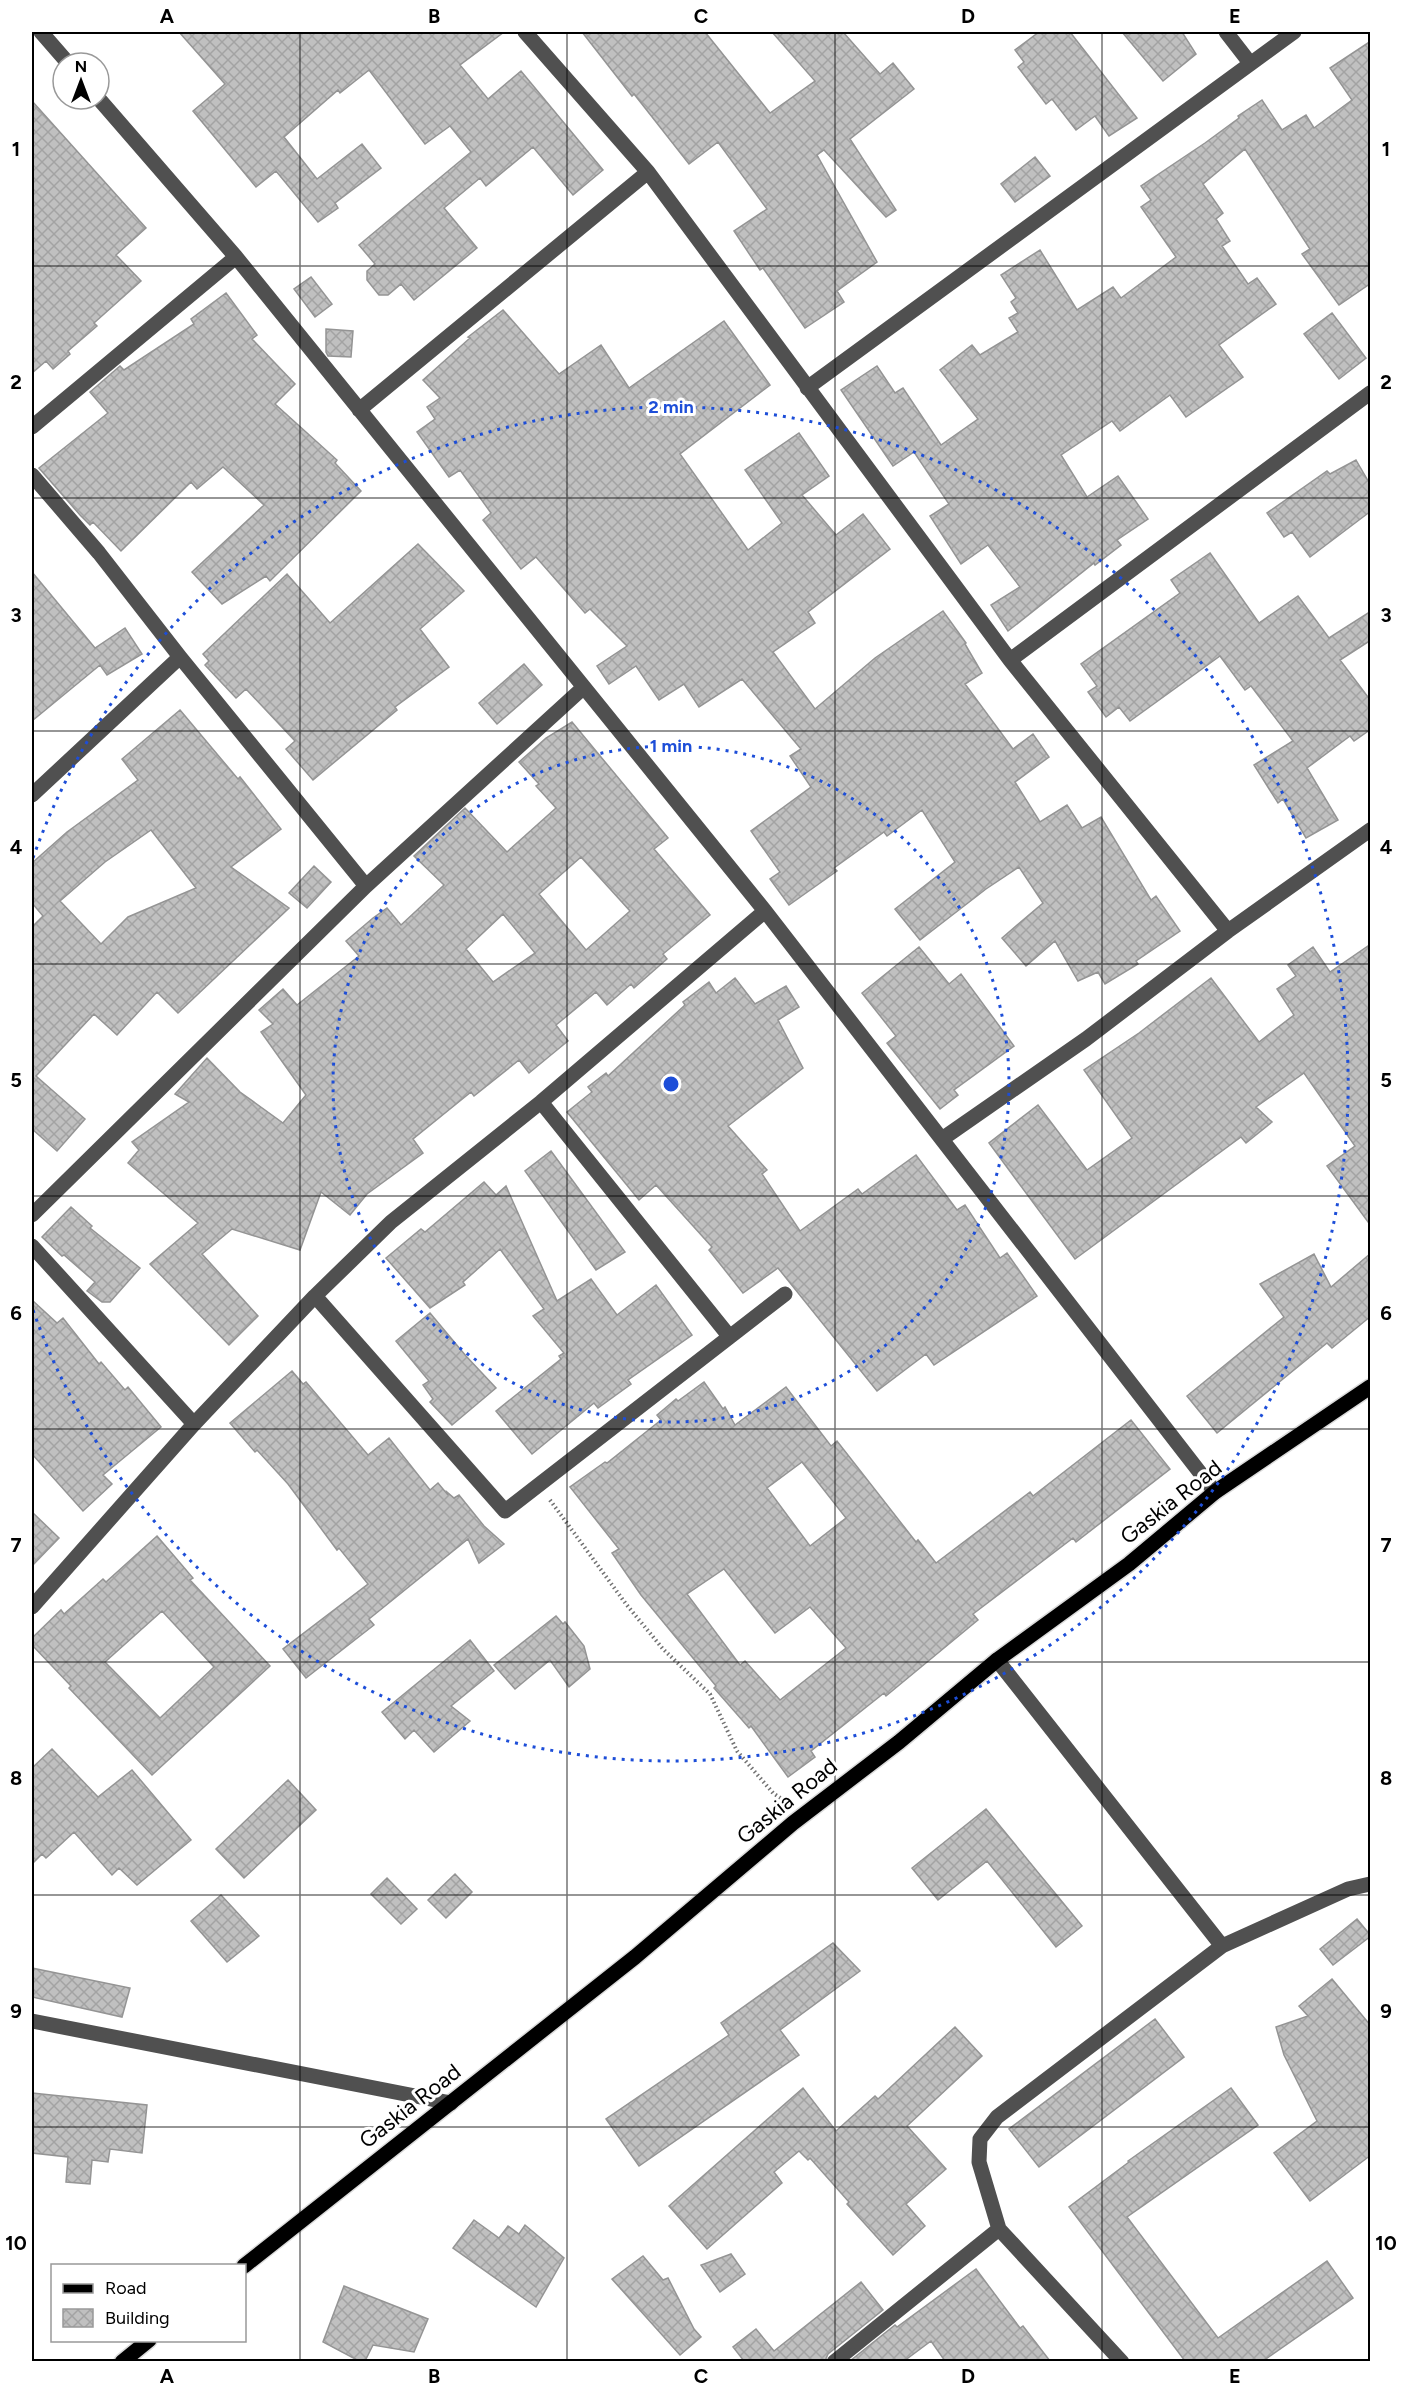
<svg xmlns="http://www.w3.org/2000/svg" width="1402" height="2393" font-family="Figtree,sans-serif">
  <defs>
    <pattern id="building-cross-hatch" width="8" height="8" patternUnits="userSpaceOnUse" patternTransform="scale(1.5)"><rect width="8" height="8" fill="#c0c0c0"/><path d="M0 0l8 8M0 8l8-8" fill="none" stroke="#a3a3a3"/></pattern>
  </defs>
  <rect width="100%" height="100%" fill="#fff"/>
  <path fill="url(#building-cross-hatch)" stroke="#949494" stroke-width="1.5" fill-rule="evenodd" d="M179,32H504L460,65L488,99L521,71L603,170L573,195L533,147L486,186L480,178L444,208L477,248L414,300L401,284L388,295H379L367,280V271L375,264L359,245L471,152L450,126L425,144L369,70L340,93L338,90L284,137L317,179L362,144L381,168L335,203L338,208L318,222L276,171L256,187L193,111L225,84Z
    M582,32H705L770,113L815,81L772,32H843L880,74L893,63L914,89L850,139L896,210L886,217L824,150L817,155L877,262L837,291L844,302L805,328L763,268L760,270L734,231L767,209L718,142L689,164L634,94L632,96Z
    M1039,32H1070L1137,118L1109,136L1095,116L1076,130L1052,99L1046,104L1018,67L1024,62L1015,50Z
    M1122,32H1182L1196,54L1163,81Z
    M1371,41V283L1339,305L1302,254L1310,249L1245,149L1203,184L1223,213L1216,219L1230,241L1222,246L1248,284L1257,278L1276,304L1219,345L1243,377L1186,417L1170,395L1120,431L1112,421L1061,455L1087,497L1118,476L1148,519L1117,540L1121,545L1095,565L1094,563L1008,631L991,605L1020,587L988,545L961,564L930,516L949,504L914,452L893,466L841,390L877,366L895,393L903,388L941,445L978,419L940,370L972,345L980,355L1018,332L1009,318L1018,313L1011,302L1016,298L1001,275L1040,250L1077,310L1113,287L1121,298L1176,257L1141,207L1151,200L1141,186L1205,143L1239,118L1238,116L1262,100L1282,130L1306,115L1314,128L1352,100L1330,68Z
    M32,101L146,228L116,255L141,281L94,323L97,326L68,351L70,354L53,369L46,361L32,373Z
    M1035,157L1050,176L1015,202L1001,184Z
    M311,277L332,304L315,317L294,289Z
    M226,293L257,335L252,339L295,384L275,404L337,460L335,463L361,491L270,581L266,576L222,604L192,572L264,505L223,467L197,489L191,482L121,551L93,522L90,525L80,515L39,468L108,413L90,392L120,366L124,370L194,324L191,319Z
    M503,310L559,374L601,345L629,388L724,321L770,385L680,454L748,550L782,523L745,470L799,433L829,476L802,495L836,535L863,514L890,549L808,612L815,623L773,652L815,709L875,658L943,611L966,643L965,644L982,673L965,684L1013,749L1033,734L1049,757L1015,782L1040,822L1067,805L1082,828L1101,817L1151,900L1156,896L1180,931L1136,961L1138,964L1105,984L1098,972L1078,981L1055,941L1026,966L1002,938L1043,903L1019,867L986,889L920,940L895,909L955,862L922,810L887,836L884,832L834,868L837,871L789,905L770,879L780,872L751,831L811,787L790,756L801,749L742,679L699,707L684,684L659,700L636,666L609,684L597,666L627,646L590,609L585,613L536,557L521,569L483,520L491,513L460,470L449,477L417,432L435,419L427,407L440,398L423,380L470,338L468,337Z
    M1332,313L1366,358L1339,379L1304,334Z
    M326,329L353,331L351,357L328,356L326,352Z
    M1356,460L1371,486V511L1310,557L1292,532L1284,537L1267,513L1327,471L1330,474Z
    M418,544L464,591L420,629L449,667L395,707L397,710L313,780L286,749L295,741L246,689L236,698L205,665L209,661L203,654L287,574L330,623Z
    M1210,553L1259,623L1298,596L1329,638L1371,611V640L1340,660L1371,701V729L1354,741L1350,736L1307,768L1338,820L1306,838L1283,799L1278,803L1254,765L1293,741L1251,686L1245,690L1220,656L1130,721L1119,707L1106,717L1088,692L1097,686L1081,664L1180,593L1171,580Z
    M32,572L95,648L125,628L142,654L107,675L100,665L32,721Z
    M524,664L542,685L497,724L479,703Z
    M180,710L238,779L240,777L281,829L231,867L289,908L178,1013L157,992L117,1035L94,1014L36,1076L85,1119L57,1151L32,1129V927L43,916L32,903V863L67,832L138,780L122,759ZM151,830L196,888L128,917L101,944L60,901L105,862Z
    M572,722L668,838L654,849L710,915L663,954L667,959L634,988L631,984L607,1005L596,992L556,1025L568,1041L529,1073L519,1060L474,1096L471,1092L413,1139L423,1153L367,1194L350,1215L321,1192L300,1250L232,1229L202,1254L258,1316L229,1345L150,1264L198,1223L128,1163L139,1150L132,1142L189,1102L175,1094L207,1058L240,1092L283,1123L306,1095L261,1032L273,1024L259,1010L283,989L297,1005L359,956L346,941L373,918L387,908L401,925L444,885L414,856L465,808L507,852L556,808L536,786L539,784L519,762L546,738ZM581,857L630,911L586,950L539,894ZM503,914L535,953L493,982L466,949Z
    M314,866L331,882L307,908L289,893Z
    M1371,944V1226L1327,1166L1355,1146L1304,1073L1256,1107L1272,1122L1246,1143L1241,1137L1075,1259L989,1143L1038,1105L1087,1170L1132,1138L1084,1070L1139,1033L1211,978L1259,1042L1294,1015L1277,989L1296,976L1288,965L1313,947L1330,972Z
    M919,947L949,984L961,974L1014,1046L954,1090L958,1095L940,1109L887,1043L896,1036L862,993Z
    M735,978L755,1004L786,986L799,1007L778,1020L803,1068L728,1126L767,1170L762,1174L800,1231L858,1189L862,1194L916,1155L957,1210L965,1205L1000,1258L1007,1253L1037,1296L934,1365L926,1354L877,1391L778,1268L743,1293L709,1250L712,1247L656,1185L639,1200L567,1112L592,1092L588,1087L606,1073L608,1076L685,1005L683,1002L709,982L716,993Z
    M551,1151L625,1252L596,1270L525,1171Z
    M484,1182L496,1195L506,1186L557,1301L591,1279L617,1315L656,1285L692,1335L628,1380L631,1384L598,1408L594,1403L532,1454L496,1411L561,1359L559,1356L564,1353L533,1316L544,1309L500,1249L463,1282L465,1285L430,1308L386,1258L421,1229L425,1232Z
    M71,1207L92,1226L90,1228L140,1268L110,1302H102L87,1291L95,1282L64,1255L62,1256L42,1237Z
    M1371,1253V1316L1332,1348L1327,1343L1217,1433L1187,1396L1284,1317L1260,1284L1314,1254L1331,1287Z
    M32,1300L57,1323L63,1318L99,1364L101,1362L125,1390L128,1387L161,1427L103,1475L112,1484L83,1511L32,1454Z
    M430,1313L466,1356L496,1388L452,1425L430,1402L433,1399L423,1385L429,1381L396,1341Z
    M292,1371L303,1384L306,1382L368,1455L389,1438L430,1490L438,1483L448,1495L447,1492L454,1498L459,1495L484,1526L504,1544L479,1563L468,1539L369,1619L374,1625L306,1678L283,1649L368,1584L339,1548L337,1550L288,1484L257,1450L255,1452L230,1423Z
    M704,1382L723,1409L725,1407L735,1425L786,1387L831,1446L837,1441L916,1542L918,1540L936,1563L1030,1492L1033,1496L1131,1420L1170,1469L1076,1542L1073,1538L973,1614L978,1620L886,1696L884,1693L811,1751L815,1757L788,1777L751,1726L749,1728L714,1688L716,1686L641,1595L612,1553L619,1549L570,1487L605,1462L607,1463L661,1420L657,1415L676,1399L678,1401ZM802,1462L846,1518L810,1546L767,1488ZM724,1569L775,1633L810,1607L846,1648L780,1700L745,1661L740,1665L687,1594Z
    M32,1512L59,1538L32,1566Z
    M157,1536L193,1578L190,1580L270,1666L152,1775L69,1688L71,1686L32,1645V1638L61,1610L64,1614L103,1579L106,1582ZM162,1611L214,1667L160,1718L105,1662Z
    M556,1616L563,1624L565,1622L584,1646L590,1669L569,1687L550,1660L515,1689L494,1665Z
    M470,1640L494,1671L451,1706L470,1721L434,1752L414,1730L405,1739L382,1712Z
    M52,1749L98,1797L132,1770L191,1840L137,1885L119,1868L112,1875L74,1832L46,1858L42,1854L32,1864V1768Z
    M288,1780L316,1810L244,1878L216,1849Z
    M986,1809L1082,1926L1056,1947L987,1861L938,1900L912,1868Z
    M455,1874L472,1892L446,1918L428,1900Z
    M387,1878L417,1909L401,1924L371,1894Z
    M221,1895L259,1936L227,1962L191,1921Z
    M1357,1919L1371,1936L1333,1965L1320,1949Z
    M833,1943L860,1971L780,2030L799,2055L639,2166L606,2119L729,2035L721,2023Z
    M32,1968L130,1988L122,2017L32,1997Z
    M1332,1979L1371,2026V2155L1310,2201L1274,2153L1317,2121L1284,2055L1276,2027L1308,2016L1299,2006Z
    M1155,2019L1184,2057L1039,2167L1009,2129Z
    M955,2027L982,2056L907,2126L946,2169L906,2204L925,2226L893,2255L847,2204L849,2202L810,2158L808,2160L799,2151L774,2172L782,2183L707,2249L669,2206L803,2088L836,2131L875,2096L878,2099Z
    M1231,2088L1258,2125L1127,2217L1218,2338L1327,2261L1353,2298L1263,2361H1185L1069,2207L1129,2162L1128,2161Z
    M32,2093L147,2105L142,2153L110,2149L108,2162L92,2160L90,2184L66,2182L68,2157L32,2153Z
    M474,2220L499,2238L508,2226L519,2234L525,2225L564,2258L536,2307L453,2248Z
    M731,2254L745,2274L720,2292L701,2265Z
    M643,2256L663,2280L668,2278L694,2329L701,2337L680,2355L612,2279Z
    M976,2269L1020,2328L1023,2326L1050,2361H945L931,2341L904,2361H850L895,2325L897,2327Z
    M861,2282L883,2310L828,2354L825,2361H744L733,2347L756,2329L774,2351Z
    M344,2286L428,2319L414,2352L373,2345L365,2361H359L323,2342Z"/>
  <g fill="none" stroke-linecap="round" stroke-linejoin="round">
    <g stroke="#dbdbdb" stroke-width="18">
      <path id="major" d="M244,2266L635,1957L793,1823L899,1742L997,1660L1129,1564L1215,1492L1370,1387
        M122,2362L149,2340"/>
    </g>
    <path stroke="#727272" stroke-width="4" stroke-dasharray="1.5 3" stroke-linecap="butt" d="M550,1500L626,1604L663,1649L710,1694L737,1751L773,1793L786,1802"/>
    <path stroke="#505050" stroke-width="15" d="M41,32L68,63
      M525,32L648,172L1010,660L1228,931
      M1226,32L1250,63
      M99,99L236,257L765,911L1215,1492
      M807,388L1294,32
      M359,410L648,172
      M32,427L236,257
      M32,475L99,553L180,657L366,886
      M1010,660L1370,393
      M32,795L180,657
      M541,1102L729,1336
      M942,1139L1086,1039L1228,931L1370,830
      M32,1215L366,886L584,687
      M32,1246L194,1424
      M315,1296L505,1511L785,1294
      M32,1607L194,1424L315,1296L391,1222L541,1102L765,911
      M997,1660L1222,1946
      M32,2021L451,2103
      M834,2362L999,2229
      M1122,2362L999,2229L979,2162L980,2139L997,2117L1222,1946L1348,1889L1370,1884"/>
    <use href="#major" stroke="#000" stroke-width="15"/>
  </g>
  <path fill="none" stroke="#000" stroke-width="1.5" stroke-opacity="0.55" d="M300,32V2362M567,32V2362M835,32V2362M1102,32V2362M32,266H1370M32,498H1370M32,731H1370M32,964H1370M32,1196H1370M32,1429H1370M32,1662H1370M32,1895H1370M32,2127H1370"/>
  <g fill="none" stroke="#1d4ed8" stroke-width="3" stroke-dasharray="3 6">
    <circle cx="671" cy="1084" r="338"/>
    <path d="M33 858A677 677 0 1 1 33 1310"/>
  </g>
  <g text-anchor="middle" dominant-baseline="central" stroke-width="6" stroke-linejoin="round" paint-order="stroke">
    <g font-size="22" fill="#000" stroke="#fff">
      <text transform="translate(1171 1502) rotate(-38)">Gaskia Road</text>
      <text transform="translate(787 1801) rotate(-39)">Gaskia Road</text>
      <text transform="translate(410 2106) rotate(-38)">Gaskia Road</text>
    </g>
  </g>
  <circle cx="671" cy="1084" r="9" fill="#1d4ed8" stroke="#fff" stroke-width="3"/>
  <g font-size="18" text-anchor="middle" font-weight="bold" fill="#1d4ed8" stroke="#fff" stroke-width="6" stroke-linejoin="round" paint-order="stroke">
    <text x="671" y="413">2 min</text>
    <text x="671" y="752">1 min</text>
  </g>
  <rect width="1402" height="2393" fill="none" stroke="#ffffff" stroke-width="66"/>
  <rect x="51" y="2264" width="195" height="78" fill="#ffffff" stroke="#999999" stroke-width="1.5"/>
  <rect x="63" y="2284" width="30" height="9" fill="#000000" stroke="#999999" stroke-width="1.5"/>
  <text x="105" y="2294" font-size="18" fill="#000000">Road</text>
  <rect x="63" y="2309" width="30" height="18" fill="url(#building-cross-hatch)" stroke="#999999" stroke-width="1.5"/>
  <text x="105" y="2324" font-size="18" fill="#000000">Building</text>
  <g transform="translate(81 81)"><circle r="28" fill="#ffffff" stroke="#999999" stroke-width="1.5"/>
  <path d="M0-4.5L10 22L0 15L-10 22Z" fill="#000000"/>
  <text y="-9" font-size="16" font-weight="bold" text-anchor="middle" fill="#000000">N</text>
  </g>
  <rect x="33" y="33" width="1336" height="2327" fill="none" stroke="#000" stroke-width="2"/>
  <g font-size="20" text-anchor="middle" font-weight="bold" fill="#000">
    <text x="167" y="23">A</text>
    <text x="434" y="23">B</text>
    <text x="701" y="23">C</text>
    <text x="968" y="23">D</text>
    <text x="1235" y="23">E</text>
    <text x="16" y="156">1</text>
    <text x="1386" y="156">1</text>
    <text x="16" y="389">2</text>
    <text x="1386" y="389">2</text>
    <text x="16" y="622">3</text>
    <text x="1386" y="622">3</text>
    <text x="16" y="854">4</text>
    <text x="1386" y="854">4</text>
    <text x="16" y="1087">5</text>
    <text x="1386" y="1087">5</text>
    <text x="16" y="1320">6</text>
    <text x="1386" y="1320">6</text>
    <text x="16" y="1552">7</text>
    <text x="1386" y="1552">7</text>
    <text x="16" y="1785">8</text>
    <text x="1386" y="1785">8</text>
    <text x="16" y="2018">9</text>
    <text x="1386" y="2018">9</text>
    <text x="16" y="2250">10</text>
    <text x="1386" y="2250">10</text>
    <text x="167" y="2383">A</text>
    <text x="434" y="2383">B</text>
    <text x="701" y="2383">C</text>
    <text x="968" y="2383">D</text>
    <text x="1235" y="2383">E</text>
  </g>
</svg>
